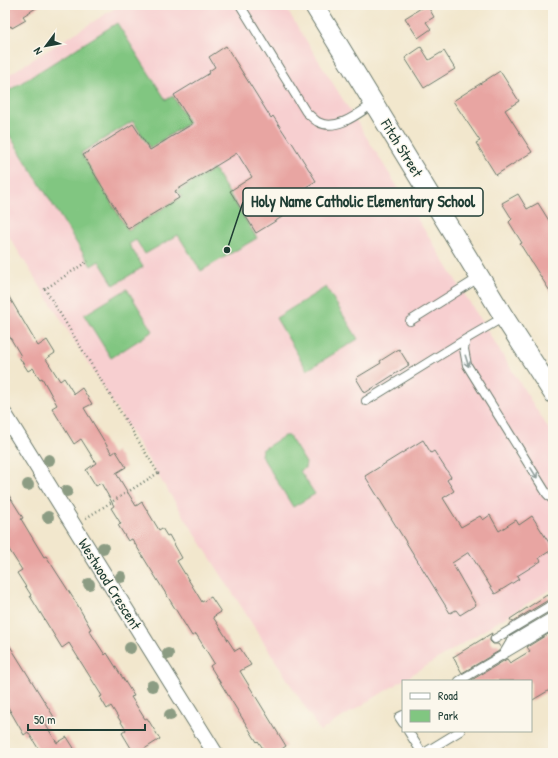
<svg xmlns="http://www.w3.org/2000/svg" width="558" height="758" font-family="'Patrick Hand',sans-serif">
  <rect width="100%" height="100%" fill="#fbf7ec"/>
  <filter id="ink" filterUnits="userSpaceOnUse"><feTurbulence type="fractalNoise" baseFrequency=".025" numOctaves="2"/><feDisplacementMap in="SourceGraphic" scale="8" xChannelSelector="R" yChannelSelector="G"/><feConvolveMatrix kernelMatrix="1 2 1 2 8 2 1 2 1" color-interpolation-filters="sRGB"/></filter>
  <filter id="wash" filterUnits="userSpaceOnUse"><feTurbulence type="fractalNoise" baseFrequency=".012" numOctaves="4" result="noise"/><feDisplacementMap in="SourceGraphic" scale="16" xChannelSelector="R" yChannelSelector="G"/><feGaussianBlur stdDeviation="0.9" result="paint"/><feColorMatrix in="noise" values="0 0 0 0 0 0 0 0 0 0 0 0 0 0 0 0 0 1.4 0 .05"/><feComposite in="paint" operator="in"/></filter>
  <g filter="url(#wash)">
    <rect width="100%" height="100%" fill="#f2e7cd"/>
    <path fill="#f7cfd0" d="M120,5H284L553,436V588L320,731L161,480L5,230V77Z"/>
    <path fill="#81c681" stroke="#50825a" d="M117,23L166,100L173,96L189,123L150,148L133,121L81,153L128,230L182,197L178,191L214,169L257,238L201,271L178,235L145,254L136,240L129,244L143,267L114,285L99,261L91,266L5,128V93Z
      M326,287L358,339L307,370L276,318Z
      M127,289L153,331L111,358L84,315Z
      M284,436H289L306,463L305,468L300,471L315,494L293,507L261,455L262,450Z"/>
    <g id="blocks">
      <path fill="#e8a5a2" d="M5,5H41L23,16L26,20L12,28L11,26L5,30Z
        M426,5H427L434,17L426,22L431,29L418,38L405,18Z
        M226,46L271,118L273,116L290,142L291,141L316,181L288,198L295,209L256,233L230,191L252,177L237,153L175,191L179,198L128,229L83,155L133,124L150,150L192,124L174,95L210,73L209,71L215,67L209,57Z
        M421,47L429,60L444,51L455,69L424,88L405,58Z
        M500,71L519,101L505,110L532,152L496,175L476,143L480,141L453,101Z
        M518,194L527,209L538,203L553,227V296L520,244L522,243L509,222L512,219L502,203Z
        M5,290L38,346L47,340L55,353L46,359L60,381L64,378L74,394L82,388L92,404L84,408L112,454L116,451L126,467L116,473L136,506L142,502L159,530L162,528L167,536L169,535L182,558L177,561L202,602L211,597L221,612L213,617L235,651L240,648L251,665L240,671L286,746L276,753H266L258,741L257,742L210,666L214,663L196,634L192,636L132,539L128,541L118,525L121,524L111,508L114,506L101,483L96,486L86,470L96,463L81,439L74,444L52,408L57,405L42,378L40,379L33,368L28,371L19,357L21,356L5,329Z
        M399,349L409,365L365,393L356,378L381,363L380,361Z
        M423,440L431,453L434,451L451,477L447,480L454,491L443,498L461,527L480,516L483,520L490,515L499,531L516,520L519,525L532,516L553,549L539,558L541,561L517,576L519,579L495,594L469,552L452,563L476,605L460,615L456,610L450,613L365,476Z
        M5,489L23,518L21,519L44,557L46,556L77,604L91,629L89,630L105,655L107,653L134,696L131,697L145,719L147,718L160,739L138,753H134L122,733L126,730L111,706L107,709L100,697L102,696L69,643L62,648L30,596L31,595L17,573L22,570L5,543Z
        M547,595L550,599L512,622L510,619Z
        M553,631V688L531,701V681H470L507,659L510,663L530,651L527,647Z
        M492,633L490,639V641L493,644H498L501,648L499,651L462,673L453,657Z
        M5,638L54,717L44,722L57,743L67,737L77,753H41L28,732L24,735L5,702Z"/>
    </g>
  </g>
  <g filter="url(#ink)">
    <use href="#blocks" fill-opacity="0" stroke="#69786a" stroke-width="1"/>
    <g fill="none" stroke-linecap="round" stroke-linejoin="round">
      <g stroke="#69786a" stroke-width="10">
        <path id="service" d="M240,5L306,112C310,115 314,120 318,122C337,132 359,113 374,103
          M504,317L466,339L464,349L467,365L547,494L553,500
          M410,321L480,277
          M366,401L466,339
          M495,639L553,604
          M504,653L511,641L553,616
          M459,681L553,625
          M403,715L399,717L403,723
          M408,731L422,753
          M424,753L460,731"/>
      </g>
      <g stroke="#69786a" stroke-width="17">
        <path id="minor" d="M5,415L215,753"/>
      </g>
      <g stroke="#69786a" stroke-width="21">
        <path id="tertiary" d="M314,5L504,317L553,393"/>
      </g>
      <path stroke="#69786a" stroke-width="2.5" stroke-dasharray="1 3" stroke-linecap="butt" d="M86,518L158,473L45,289L88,261"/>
      <use href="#service" stroke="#fff" stroke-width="8"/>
      <use href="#minor" stroke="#fff" stroke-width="15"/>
      <use href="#tertiary" stroke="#fff" stroke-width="19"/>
    </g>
    <g fill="#8c9c83">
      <circle cx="49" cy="460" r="6"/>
      <circle cx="28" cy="485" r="6"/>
      <circle cx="67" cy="491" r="6"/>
      <circle cx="48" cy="517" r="6"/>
      <circle cx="103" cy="548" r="6"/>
      <circle cx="121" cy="577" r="6"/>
      <circle cx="89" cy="584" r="6"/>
      <circle cx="130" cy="648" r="6"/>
      <circle cx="168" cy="654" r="6"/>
      <circle cx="152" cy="686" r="6"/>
      <circle cx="170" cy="715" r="6"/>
    </g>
    <defs><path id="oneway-shaft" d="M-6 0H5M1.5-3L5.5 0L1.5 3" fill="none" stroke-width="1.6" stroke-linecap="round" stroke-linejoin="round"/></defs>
    <g stroke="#8f9e9a">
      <use href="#oneway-shaft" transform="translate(467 361) rotate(73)"/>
      <use href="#oneway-shaft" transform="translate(534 473) rotate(58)"/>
    </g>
  </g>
  <g text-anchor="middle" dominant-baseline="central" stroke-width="3" stroke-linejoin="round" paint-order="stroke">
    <g font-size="15" fill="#1f3d34" stroke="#fbf7ec">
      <text transform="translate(402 148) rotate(58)">Fitch Street</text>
      <text transform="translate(110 584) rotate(58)">Westwood Crescent</text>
    </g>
  </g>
  <path fill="none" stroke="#1f3d34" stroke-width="1.5" d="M227 250L243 202"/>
  <circle fill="#1f3d34" stroke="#fbf7ec" stroke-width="1.5" cx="227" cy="250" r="4"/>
  <rect fill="#fbf7ec" stroke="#1f3d34" stroke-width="1.5" x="243" y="188" width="240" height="28" rx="4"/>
  <g font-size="16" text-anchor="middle" font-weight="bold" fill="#1f3d34">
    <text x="363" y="207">Holy Name Catholic Elementary School</text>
  </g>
  <rect width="558" height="758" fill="none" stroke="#fbf7ec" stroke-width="20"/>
  <rect x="402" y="680" width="130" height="52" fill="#fbf7ec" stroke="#a3ada2"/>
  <rect x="410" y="693" width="20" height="6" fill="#ffffff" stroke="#a3ada2"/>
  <text x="438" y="700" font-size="12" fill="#1f3d34">Road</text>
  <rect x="410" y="710" width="20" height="12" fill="#81c681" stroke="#a3ada2"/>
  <text x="438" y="720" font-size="12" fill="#1f3d34">Park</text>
  <g transform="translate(46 46) rotate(238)" stroke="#fbf7ec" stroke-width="3" paint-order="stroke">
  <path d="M0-3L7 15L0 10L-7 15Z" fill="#1f3d34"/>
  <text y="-6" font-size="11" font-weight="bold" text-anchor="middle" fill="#1f3d34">N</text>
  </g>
  <path d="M28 724v6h117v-6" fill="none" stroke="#1f3d34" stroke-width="2"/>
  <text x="34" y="724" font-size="12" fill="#1f3d34" stroke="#fbf7ec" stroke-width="3" paint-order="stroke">50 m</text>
</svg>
